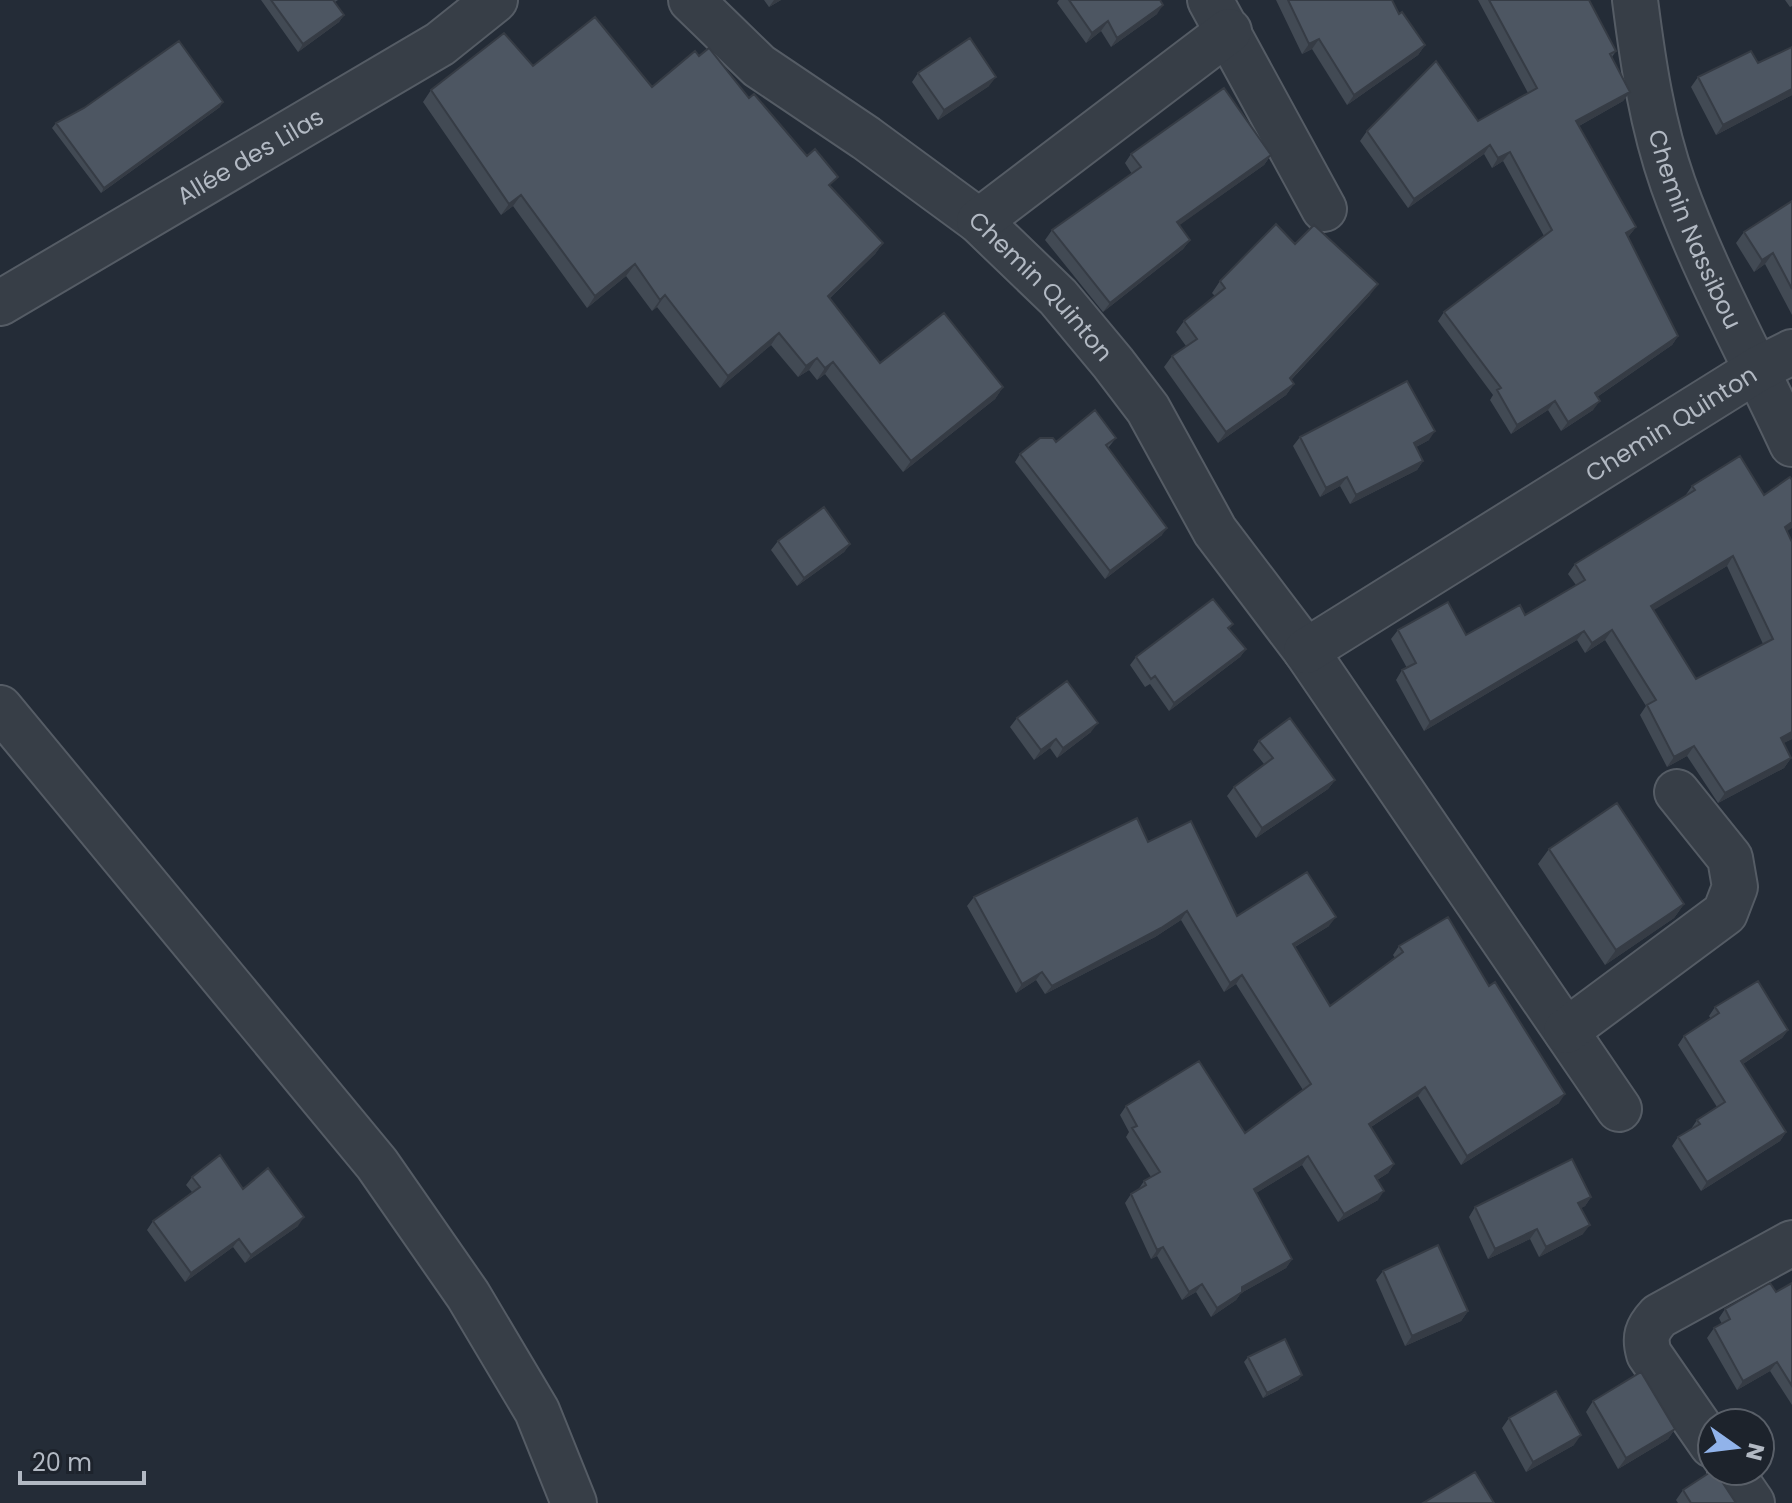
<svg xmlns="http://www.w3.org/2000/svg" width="1792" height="1503" font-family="Poppins,sans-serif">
  <rect width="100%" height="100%" fill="#242c37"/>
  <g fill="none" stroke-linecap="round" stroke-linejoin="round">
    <g stroke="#555c65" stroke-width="48">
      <g id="minor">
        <path id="s1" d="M691,0L759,66L866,138L979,221L1058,297L1113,363L1148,409L1215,531L1306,651L1619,1109"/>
        <path d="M1210,0L1324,209"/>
        <path id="s2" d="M1635,0C1643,63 1652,124 1673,184C1705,274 1752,357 1792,444"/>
        <path d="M979,221L1229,31"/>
        <path id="s3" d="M0,303L440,44L495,0"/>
        <path id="s4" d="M1306,651L1758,369L1792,352"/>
        <path d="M0,708L377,1164L468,1295L537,1411L574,1503"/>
        <path d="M1566,1031L1725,913L1735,887L1730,858L1677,792"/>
        <path d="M1712,1445L1649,1354C1644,1337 1647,1329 1659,1316L1792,1243"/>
        <path d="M1730,1471L1752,1503"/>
      </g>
    </g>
    <use href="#minor" stroke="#373e47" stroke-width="44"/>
  </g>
  <path fill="#424a54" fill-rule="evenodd" d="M261,0H338L335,2L344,15L339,22L298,52Z
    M764,0H781L769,7Z
    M1059,0H1160L1157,14L1111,47L1101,31L1086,43L1057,3Z
    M1276,0H1392L1399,14L1425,45L1418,55L1347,105L1312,49L1302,54Z
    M1478,0H1589L1616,51L1612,57L1630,92L1623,101L1579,126L1636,227L1628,237L1678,336L1672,345L1597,397L1593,410L1561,431L1548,410L1511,434L1490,400L1493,395L1438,321L1444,312L1544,236L1503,161L1492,168L1484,154L1408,208L1360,141L1367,131L1478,121L1528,93Z
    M1785,0H1792V6L1790,7Z
    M1792,47V95L1716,135L1691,87L1698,77L1758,63Z
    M699,56L749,98L883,243L875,254L830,298L880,363L1003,387L995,399L903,472L825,374L817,380L809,370L798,377L771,345L720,388L657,307L652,311L626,276L587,308L513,206L501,215L423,102L431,90L533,66L652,87Z
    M918,73L989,86L938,120L912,82Z
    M220,107L101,193L52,128L56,123Z
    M1131,154L1271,155L1264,165L1179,225L1190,240L1183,249L1103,312L1045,240L1052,230L1132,174L1125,163Z
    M1792,201V315L1765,264L1754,272L1736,243L1744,232Z
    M1295,244L1370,295L1291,380L1294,384L1286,395L1218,443L1164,367L1172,356L1186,346L1176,332L1184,321L1215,296L1212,293L1220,281Z
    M1300,437L1429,440L1416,447L1423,461L1417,470L1350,504L1340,486L1320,497L1293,446Z
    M1116,438L1108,448L1162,535L1105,579L1015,462L1020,454L1056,442Z
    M1692,486L1787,531L1792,542V739L1783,743L1791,758L1784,768L1718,803L1687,756L1667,767L1640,715L1646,706L1605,640L1585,653L1577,640L1424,731L1396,680L1402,670L1407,668L1391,639L1398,630L1466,635L1525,615L1576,585L1568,574L1575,564L1685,496ZM1727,566L1763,644L1696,679L1653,610Z
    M778,541L850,544L844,552L797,586L771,550Z
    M1233,624L1229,629L1246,649L1240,657L1169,711L1150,684L1145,687L1130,665L1136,657Z
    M1017,718L1091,732L1057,758L1050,748L1034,760L1010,727Z
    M1259,741L1335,780L1328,789L1256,838L1227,796L1234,787L1264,764L1253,750Z
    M1148,842L1237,916L1329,926L1295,947L1330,1006L1395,958L1393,955L1399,946L1559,1103L1461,1165L1418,1096L1371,1127L1394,1164L1388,1173L1377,1180L1378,1200L1338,1222L1302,1165L1256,1193L1292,1259L1286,1268L1241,1293L1236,1300L1211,1317L1196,1292L1182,1300L1157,1256L1151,1259L1125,1203L1131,1194L1138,1190L1144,1181L1151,1177L1126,1137L1129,1132L1120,1115L1126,1106L1245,1133L1303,1090L1236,984L1224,992L1181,920L1155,937L1045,994L1036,980L1016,993L967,906L974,897Z
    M1549,849L1684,904L1674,918L1605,965L1538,864Z
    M1715,1007L1788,1030L1782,1038L1743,1064L1786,1132L1780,1141L1701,1191L1672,1146L1678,1137L1691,1129L1697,1120L1717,1107L1678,1045L1684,1036L1711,1019L1709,1016Z
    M192,1177L243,1189L298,1226L245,1263L233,1247L185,1282L147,1230L153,1221L192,1192L186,1185Z
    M1591,1197L1585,1206L1581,1208L1583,1234L1539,1257L1530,1239L1488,1259L1469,1217L1475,1207Z
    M1383,1271L1468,1311L1461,1321L1405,1346L1376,1280Z
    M1792,1283V1405L1770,1371L1737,1390L1707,1338L1714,1328L1722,1324L1719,1318L1725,1309L1776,1292Z
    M1248,1357L1302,1375L1298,1380L1263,1398L1244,1362Z
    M1593,1401L1675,1429L1668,1439L1618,1469L1586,1412Z
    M1509,1418L1574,1445L1526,1472L1502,1428Z
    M1683,1490L1736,1503H1678L1676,1500Z"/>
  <path fill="#363c45" d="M774,0H781L769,7Z
    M1163,5L1157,14L1111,47L1117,38Z
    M344,15L339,22L298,52L303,44Z
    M1108,21L1101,31L1086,43L1092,33Z
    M1319,39L1312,49L1302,54L1309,44Z
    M1425,45L1418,55L1347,105L1354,95Z
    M996,77L989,86L938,120L944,110Z
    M1792,89V95L1716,135L1723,125Z
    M1630,92L1623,101L1570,131L1576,121Z
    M223,102L220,107L101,193L104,188Z
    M1490,145L1484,154L1408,208L1414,199Z
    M1510,152L1503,161L1492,168L1498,158Z
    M1271,155L1264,165L1170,232L1177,222Z
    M521,195L513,206L501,215L509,204Z
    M1636,227L1629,236L1619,242L1626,233Z
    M1190,240L1183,249L1103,312L1110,303Z
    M883,243L875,254L820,307L828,296Z
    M1773,253L1765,264L1754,272L1762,260Z
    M635,264L626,276L587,308L595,296Z
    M1378,284L1370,295L1282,389L1290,378Z
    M665,295L657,307L652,311L660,300Z
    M779,333L771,345L720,388L728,376Z
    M1678,336L1672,345L1588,403L1595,393Z
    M817,358L809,370L798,377L806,366Z
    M833,362L825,374L817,380L825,368Z
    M1294,384L1286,395L1218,443L1226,432Z
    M1003,387L995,399L903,472L911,461Z
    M1555,401L1548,410L1511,434L1517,425Z
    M1600,401L1593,410L1561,431L1568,422Z
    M1435,431L1429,440L1407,452L1414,443Z
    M1423,461L1417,470L1350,504L1356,495Z
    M1347,477L1340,486L1320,497L1326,488Z
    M1792,522V528L1778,537L1785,527Z
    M1167,528L1162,535L1105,579L1110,571Z
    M850,544L844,552L797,586L804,578Z
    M1733,556L1727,566L1644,616L1651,606Z
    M1612,630L1605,640L1585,653L1592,643Z
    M1584,631L1577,640L1424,731L1430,722Z
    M1246,649L1240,657L1169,711L1174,703Z
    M1098,723L1091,732L1057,758L1063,748Z
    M1792,732V739L1774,748L1781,738Z
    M1056,739L1050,748L1034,760L1041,750Z
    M1694,746L1687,756L1667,767L1674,757Z
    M1791,758L1784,768L1718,803L1725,793Z
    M1335,780L1328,789L1256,838L1262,828Z
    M1684,904L1674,918L1605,965L1616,950Z
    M1187,911L1181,920L1155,937L1045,994L1052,986Z
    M1336,917L1329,926L1286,952L1293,944Z
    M1042,972L1036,980L1016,993L1022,984Z
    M1242,975L1236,984L1224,992L1230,983Z
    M1788,1030L1782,1038L1735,1069L1741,1061Z
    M1425,1087L1418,1096L1363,1132L1369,1124Z
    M1565,1094L1559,1103L1461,1165L1467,1156Z
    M1786,1132L1780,1141L1701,1191L1707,1182Z
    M1308,1156L1302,1165L1248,1198L1254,1189Z
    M1394,1164L1388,1173L1369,1185L1375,1176Z
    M1384,1191L1378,1200L1338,1222L1344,1214Z
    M1591,1197L1585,1206L1572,1213L1578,1203Z
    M304,1217L298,1226L245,1263L251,1255Z
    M1590,1225L1583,1234L1539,1257L1546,1247Z
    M1537,1229L1530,1239L1488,1259L1495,1249Z
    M239,1239L233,1247L185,1282L191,1273Z
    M1163,1247L1157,1256L1151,1259L1157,1250Z
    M1292,1259L1286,1268L1241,1293L1236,1300L1211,1317L1217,1308L1242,1287Z
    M1202,1284L1196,1292L1182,1300L1189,1292Z
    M1468,1311L1461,1321L1405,1346L1412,1336Z
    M1777,1362L1770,1371L1737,1390L1743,1381Z
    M1302,1375L1298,1380L1263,1398L1267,1393Z
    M1675,1429L1668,1439L1618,1469L1626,1458Z
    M1581,1435L1574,1445L1526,1472L1533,1462Z"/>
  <path fill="#4d5662" stroke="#363c45" stroke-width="2" fill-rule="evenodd" d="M271,0H333L344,15L303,44Z
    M1069,0H1160L1163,5L1117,38L1108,21L1092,33Z
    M1288,0H1392L1399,14L1402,12L1425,45L1354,95L1319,39L1309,44Z
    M1489,0H1589L1616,51L1610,54L1630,92L1576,121L1636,227L1626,233L1678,336L1595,393L1600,401L1568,422L1555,401L1517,425L1497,390L1501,388L1444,312L1552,230L1510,152L1498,158L1490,145L1414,199L1367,131L1436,61L1478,121L1537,88Z
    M595,17L652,87L695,51L699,56L709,48L749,98L754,94L807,156L815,149L838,177L829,185L883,243L828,296L880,363L944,313L1003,387L911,461L833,362L825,368L817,358L806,366L779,333L728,376L665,295L660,300L635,264L595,296L521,195L509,204L431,90L504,33L533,66Z
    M970,38L996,77L944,110L918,73Z
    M179,41L223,102L104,188L56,123L84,108Z
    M1792,47V89L1723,125L1698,77L1751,51L1758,63Z
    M1224,88L1271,155L1177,222L1190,240L1110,303L1052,230L1141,167L1131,154Z
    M1792,201V289L1773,253L1762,260L1744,232Z
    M1276,224L1295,244L1314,225L1378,284L1290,378L1294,384L1226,432L1172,356L1197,339L1184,321L1225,288L1220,281Z
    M1407,381L1435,431L1414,443L1423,461L1356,495L1347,477L1326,488L1300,437Z
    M1095,410L1116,438L1106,445L1167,528L1110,571L1020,454L1040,438H1053L1056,442Z
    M1740,456L1764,495L1790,477L1792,480V522L1785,527L1792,542V732L1781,738L1791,758L1725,793L1694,746L1674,757L1647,705L1656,700L1612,630L1592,643L1584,631L1430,722L1402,670L1416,663L1398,630L1448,602L1466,635L1520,605L1525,615L1585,580L1575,564L1695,490L1692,486ZM1733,556L1773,639L1696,679L1651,606Z
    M824,507L850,544L804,578L778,541Z
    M1213,599L1233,624L1228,628L1246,649L1174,703L1155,676L1151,679L1136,657Z
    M1067,681L1098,723L1063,748L1056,739L1041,750L1017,718Z
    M1290,718L1335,780L1262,828L1234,787L1273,758L1259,741Z
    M1617,803L1684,904L1616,950L1549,849Z
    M1137,818L1148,842L1191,821L1237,916L1307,872L1336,917L1293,944L1330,1006L1403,952L1399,946L1448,917L1489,986L1495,982L1565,1094L1467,1156L1425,1087L1369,1124L1394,1164L1375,1176L1384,1191L1344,1214L1308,1156L1254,1189L1292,1259L1242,1287V1292L1217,1308L1202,1284L1189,1292L1163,1247L1157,1250L1131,1194L1146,1185L1144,1181L1160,1172L1132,1128L1137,1126L1126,1106L1199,1061L1245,1133L1311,1084L1242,975L1230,983L1187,911L1161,928L1052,986L1042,972L1022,984L974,897Z
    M1758,981L1788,1030L1741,1061L1786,1132L1707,1182L1678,1137L1700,1124L1697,1120L1725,1102L1684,1036L1719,1013L1715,1007Z
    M220,1155L243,1189L268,1168L304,1217L251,1255L239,1239L191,1273L153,1221L200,1187L192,1177Z
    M1572,1159L1591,1197L1578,1203L1590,1225L1546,1247L1537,1229L1495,1249L1475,1207Z
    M1438,1245L1468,1311L1412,1336L1383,1271Z
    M1770,1283L1776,1292L1792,1283V1386L1777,1362L1743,1381L1714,1328L1730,1319L1725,1309Z
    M1285,1339L1302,1375L1267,1393L1248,1357Z
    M1641,1372L1675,1429L1626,1458L1593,1401Z
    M1556,1391L1581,1435L1533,1462L1509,1418Z
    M1712,1471H1715L1736,1503H1691L1683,1490Z
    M1475,1472L1494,1503H1423Z"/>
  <g text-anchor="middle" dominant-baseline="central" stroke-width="6" stroke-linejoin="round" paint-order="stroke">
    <g font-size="24" fill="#b2b9c3" stroke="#1d232c">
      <text stroke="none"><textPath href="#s3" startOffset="290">Allée des Lilas</textPath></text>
      <text stroke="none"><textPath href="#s2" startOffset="238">Chemin Nassibou</textPath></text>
      <text stroke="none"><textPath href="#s1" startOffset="454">Chemin Quinton</textPath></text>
      <text stroke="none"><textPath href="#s4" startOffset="430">Chemin Quinton</textPath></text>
    </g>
  </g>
  <g transform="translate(1736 1447) rotate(104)"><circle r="38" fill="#1d232c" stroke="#595f68" stroke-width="2"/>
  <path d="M0-6L14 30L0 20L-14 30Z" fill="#91b3ea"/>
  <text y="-12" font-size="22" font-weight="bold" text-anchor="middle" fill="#b2b9c3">N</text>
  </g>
  <path d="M20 1471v12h124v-12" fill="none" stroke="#b2b9c3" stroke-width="4"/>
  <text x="32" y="1471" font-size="24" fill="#b2b9c3" stroke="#1d232c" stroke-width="6" paint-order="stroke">20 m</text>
</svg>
